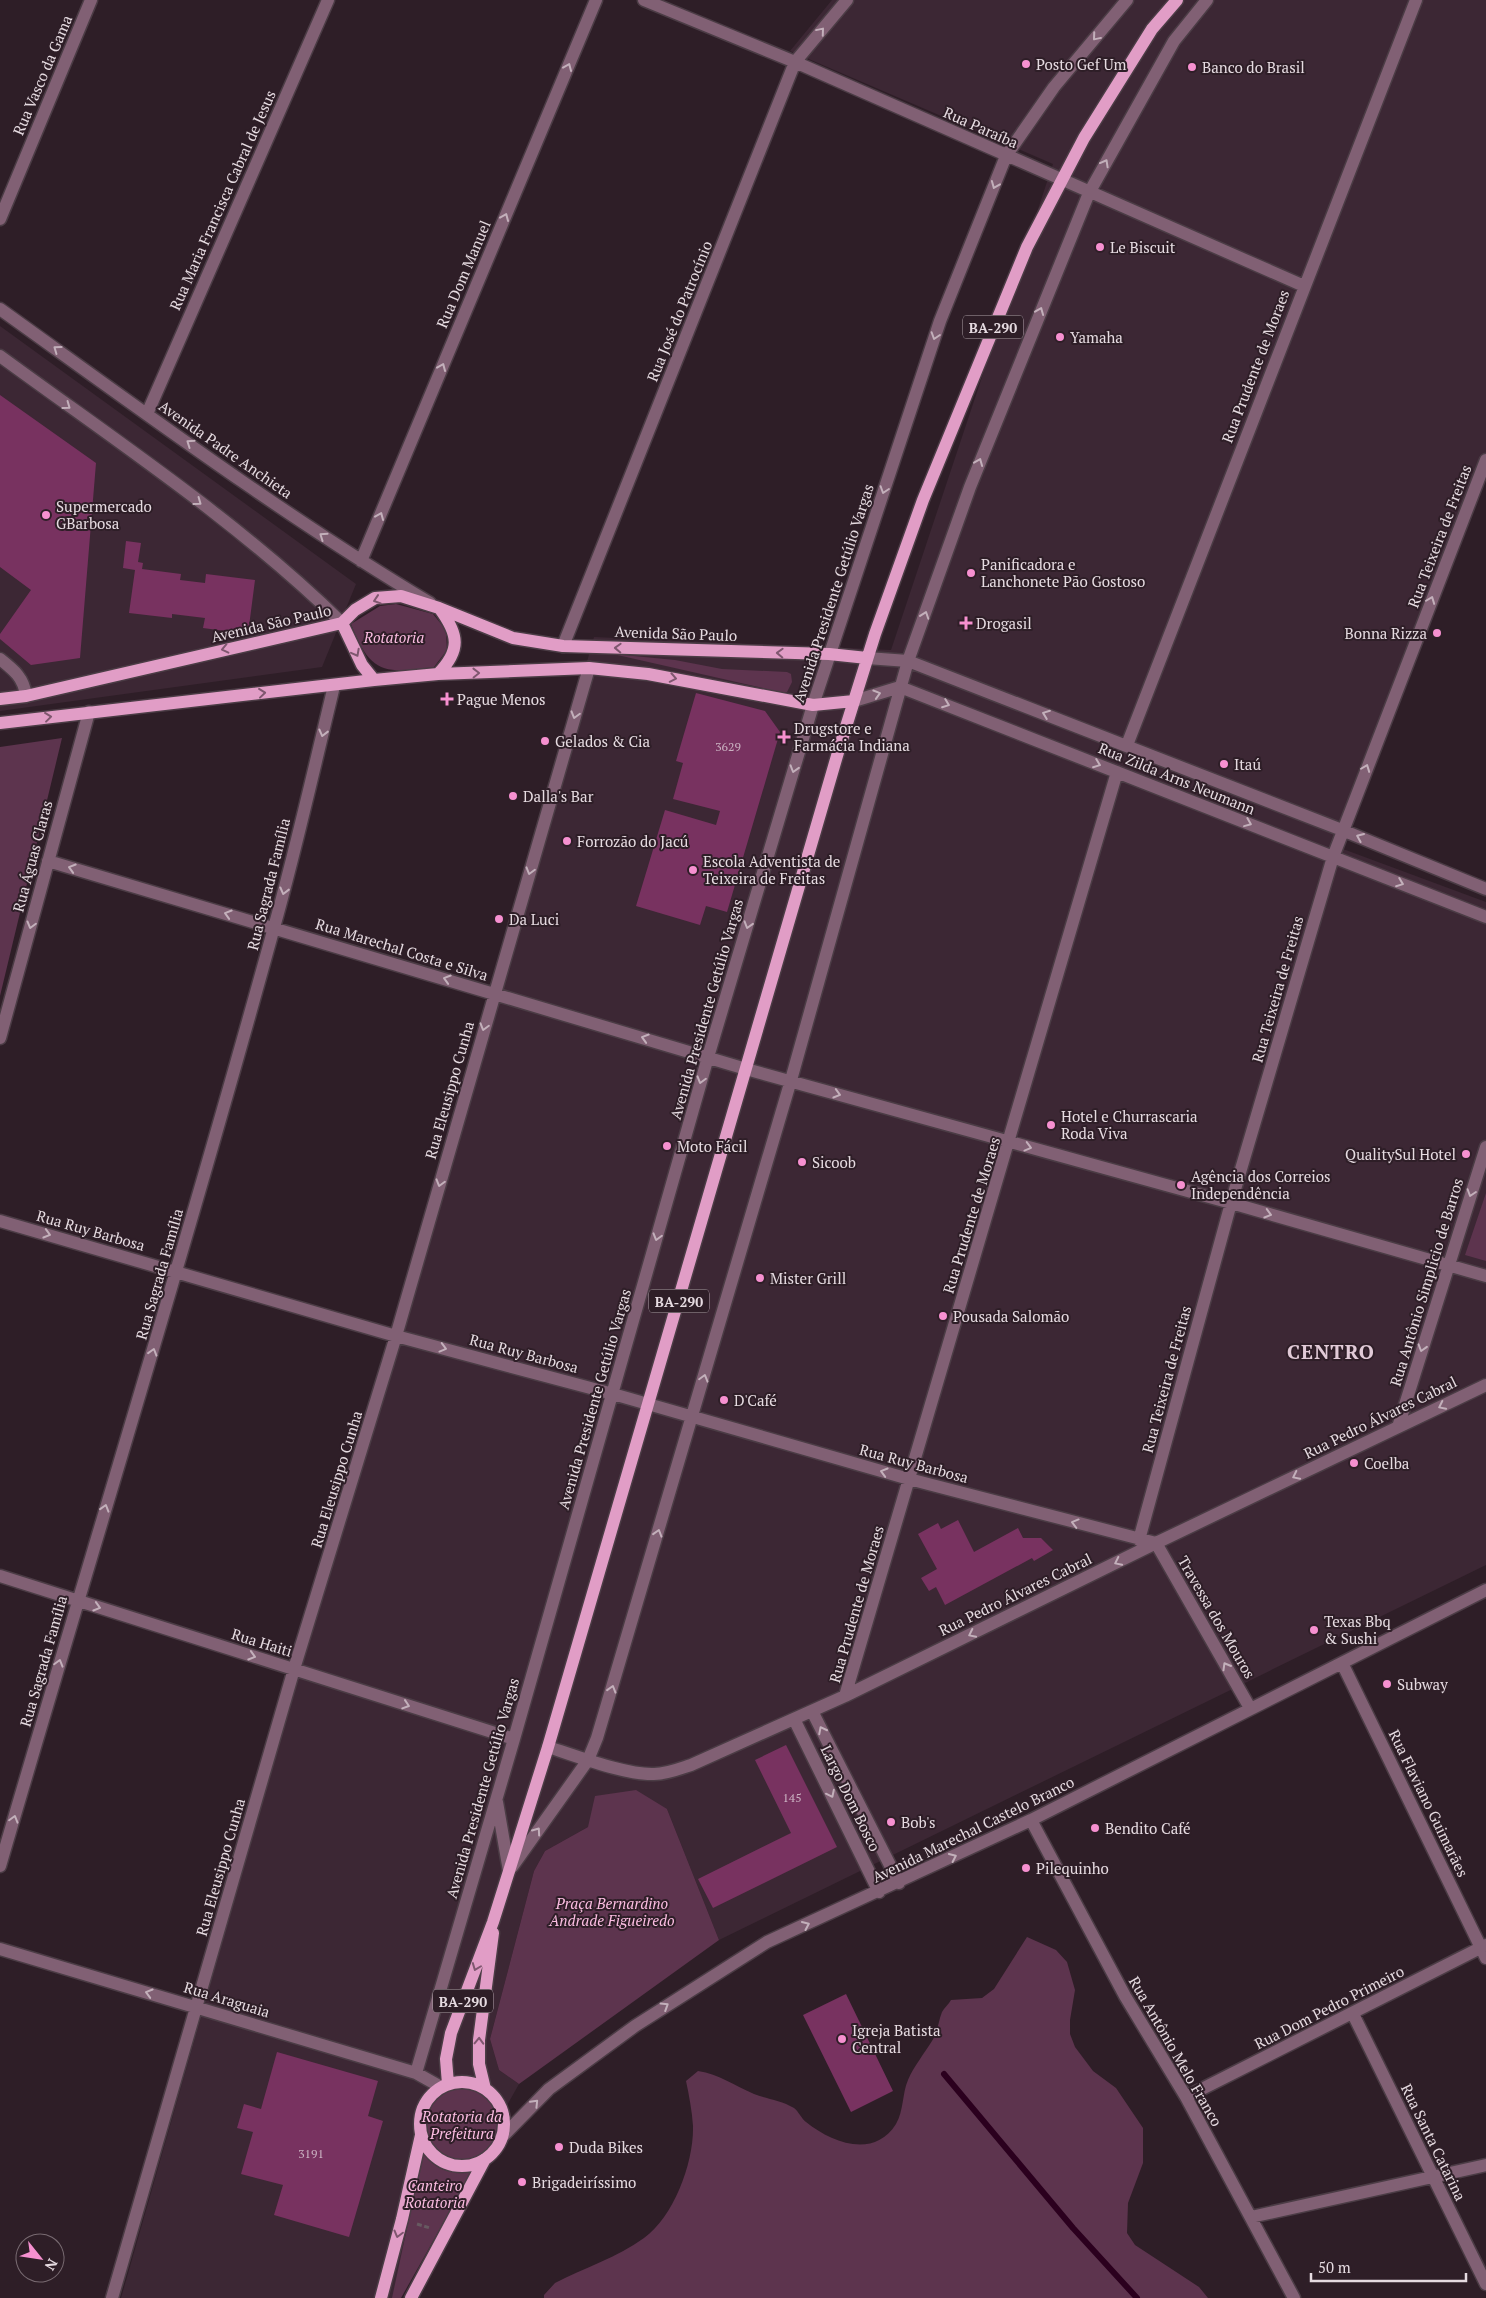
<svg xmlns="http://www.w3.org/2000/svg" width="1486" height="2298" font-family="'PT Serif',serif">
  <rect width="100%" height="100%" fill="#2e1e27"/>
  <path fill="#3c2734" d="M832,0H1486V462L1343,849L1486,902V1565L719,1940L667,1809L588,1827L545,1851L534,1871L490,2039L499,2070L519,2084L398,2298H121L594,637L891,650L1053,164L790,51Z
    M0,326L356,584L322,667L0,711Z"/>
  <path fill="#5d344e" d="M396,604L433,614L446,630L447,650L434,667C385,674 370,674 351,624L380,606Z
    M613,654L675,660L722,669L787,672L791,674L792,682L787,692H780Z
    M62,738L0,996V747Z
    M1486,1193V1261L1465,1255Z
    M636,1790L667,1809L719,1940L519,2084L499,2070L490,2039L534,1871L545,1851L588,1827L595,1796Z
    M1027,1937L1056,1950L1067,1962L1075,1990L1070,2020V2034L1075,2047L1093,2071L1116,2088L1143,2128V2163L1128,2203L1127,2233L1135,2245L1199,2287L1208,2298H544V2295L555,2283C584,2268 618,2257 644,2238C674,2217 694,2162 693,2126C692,2111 689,2095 686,2081L698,2071C719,2074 735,2086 754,2094C767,2099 781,2100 794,2108C799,2112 801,2118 806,2122C832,2143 874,2159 896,2124C904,2110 902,2094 908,2080C914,2066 924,2054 932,2041C938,2032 938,2022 942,2012C944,2008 949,2004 951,2000L982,1998L994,1989Z
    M464,2088C471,2090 480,2091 486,2096C504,2111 503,2144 482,2156C473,2160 461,2161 451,2162C442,2156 431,2149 426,2138C420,2124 430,2102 442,2094C448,2089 457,2089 464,2088Z
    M423,2154C438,2171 450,2174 472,2172L401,2298H392Z"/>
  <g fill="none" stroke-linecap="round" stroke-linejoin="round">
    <path stroke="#2b001e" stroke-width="6" d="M944,2074L1073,2228L1137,2298"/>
  </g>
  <path fill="#783260" d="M0,395L96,463L80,658L31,665L0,639V634L31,590L0,567Z
    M126,541L141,543L138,562L143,563L142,569L181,574L180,580L205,583L206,574L255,580L248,634L203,628L205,618L172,614V618L129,613L135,570L123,568Z
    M696,693L765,711L780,732L727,912L706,906L700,925L636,906L665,810L716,825L720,811L673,799L683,763L676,761Z
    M958,1520L974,1552L1018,1528L1023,1538H1041L1053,1550L1034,1561L1032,1558L945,1605L936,1587L929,1591L921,1578L937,1569L918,1534L938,1523L941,1529Z
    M786,1745L837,1847L713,1908L698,1879L791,1833L755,1760Z
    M846,1994L893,2091L851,2112L803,2015Z
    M277,2052L378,2081L368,2116L383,2121L349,2237L274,2215L283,2185L241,2174L253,2132L237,2128L244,2104L261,2109Z"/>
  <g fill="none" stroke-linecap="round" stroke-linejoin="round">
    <g stroke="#4b3c45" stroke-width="15">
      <path id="minor" d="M644,0L795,62L1304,286
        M0,219L91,0
        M0,309C141,410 281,514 430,603
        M0,356C116,441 239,522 342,623
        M147,414L328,0
        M361,561L596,0
        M563,646L795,62L847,0
        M867,658L908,661L1342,830L1486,889
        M0,659C14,670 24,678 26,696
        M854,701L900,687L1486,917
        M1127,745L1416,0
        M48,861L746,1069L1231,1203L1486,1276
        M0,1038L89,712
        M0,1221L396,1336L613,1394L909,1479L1156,1543L1250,1708
        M1398,1427L1486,1147
        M1139,1540L1231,1203L1333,857L1486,460
        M0,1576L514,1739
        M1342,1663L1486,1958
        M845,1696L1117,772
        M812,1711L899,1883
        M794,1719L879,1892
        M548,1747C577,1756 625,1775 654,1774C667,1774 679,1769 691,1765L845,1696L1156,1543L1486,1385
        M497,1802L509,1871
        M1031,1820L1125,1996L1186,2097L1294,2298
        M0,1866C91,1554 187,1244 273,931C296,850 314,768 334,686
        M512,1867L588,1760L597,1738L791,1080L908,661L970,487L1089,193L1174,41L1207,0
        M0,1949L416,2073L441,2087
        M1353,2014L1486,2284
        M416,2073L514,1739L708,1057L813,705L940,321L1006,156L1054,87L1127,0
        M1186,2097L1486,1945
        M501,2138L549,2089L635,2026L767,1942L1031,1820L1486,1590
        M1251,2217L1486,2165
        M112,2298L294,1669L396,1336L589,668"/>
    </g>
    <g stroke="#4b3c45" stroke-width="15">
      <path id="major" d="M342,623L362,665L374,680
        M438,674C461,650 459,635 440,609
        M0,699L26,696L342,623L355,610L375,598L401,596L439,608L513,638L563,646L829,654L867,658
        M0,723L374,680L438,674L589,668L648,674L813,705L854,701
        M420 2124a42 42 0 1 1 84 0a42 42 0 1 1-84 0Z
        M448,2084L446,2059L451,2033L493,1922L548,1747L839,749L875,634L923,500L1027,247L1084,138L1152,29L1177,0
        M485,2089L479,2064V2040L493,1933
        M381,2298L402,2219L421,2135
        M411,2298L485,2159"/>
    </g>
    <path stroke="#675961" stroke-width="3" stroke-dasharray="5 2.5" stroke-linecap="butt" d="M417,2224L430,2228"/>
    <use href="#minor" stroke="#816074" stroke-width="12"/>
    <use href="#major" stroke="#e19dc6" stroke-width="12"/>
  </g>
  <defs><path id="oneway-chevron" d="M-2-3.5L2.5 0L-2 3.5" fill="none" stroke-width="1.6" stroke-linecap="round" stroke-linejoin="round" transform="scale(1.25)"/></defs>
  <g stroke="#c3b0bb">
    <use href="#oneway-chevron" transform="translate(821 31) rotate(-50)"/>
    <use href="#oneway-chevron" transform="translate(1096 37) rotate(130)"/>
    <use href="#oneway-chevron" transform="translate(568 67) rotate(-67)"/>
    <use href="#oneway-chevron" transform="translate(1105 163) rotate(-61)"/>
    <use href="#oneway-chevron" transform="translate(995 185) rotate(112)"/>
    <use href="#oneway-chevron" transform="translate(505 217) rotate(-67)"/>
    <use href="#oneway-chevron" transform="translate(1040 311) rotate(-68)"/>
    <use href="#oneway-chevron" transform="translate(935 336) rotate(108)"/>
    <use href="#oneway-chevron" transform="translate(57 349) rotate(-144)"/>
    <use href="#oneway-chevron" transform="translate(442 367) rotate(-67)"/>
    <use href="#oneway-chevron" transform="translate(67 406) rotate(36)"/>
    <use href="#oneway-chevron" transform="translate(190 443) rotate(-145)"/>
    <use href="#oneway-chevron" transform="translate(979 462) rotate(-68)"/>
    <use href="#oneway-chevron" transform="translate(884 490) rotate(108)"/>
    <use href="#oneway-chevron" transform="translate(198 502) rotate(36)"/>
    <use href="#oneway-chevron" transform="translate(380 516) rotate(-67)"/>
    <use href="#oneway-chevron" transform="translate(323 536) rotate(-145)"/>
    <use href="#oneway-chevron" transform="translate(1431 600) rotate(-69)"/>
    <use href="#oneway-chevron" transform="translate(925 615) rotate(-71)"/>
    <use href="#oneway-chevron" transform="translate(877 694) rotate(-17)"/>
    <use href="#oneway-chevron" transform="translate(946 704) rotate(21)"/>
    <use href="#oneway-chevron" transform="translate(1046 714) rotate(-159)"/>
    <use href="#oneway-chevron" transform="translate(575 715) rotate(106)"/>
    <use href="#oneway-chevron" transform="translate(323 733) rotate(104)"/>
    <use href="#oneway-chevron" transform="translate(1097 764) rotate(21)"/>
    <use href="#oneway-chevron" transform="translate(1366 768) rotate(-69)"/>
    <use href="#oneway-chevron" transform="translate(794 769) rotate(107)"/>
    <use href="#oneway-chevron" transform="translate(1248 823) rotate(22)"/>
    <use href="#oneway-chevron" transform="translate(1360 837) rotate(-157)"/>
    <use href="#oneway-chevron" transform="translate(72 868) rotate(-163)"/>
    <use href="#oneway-chevron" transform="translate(530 871) rotate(106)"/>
    <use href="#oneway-chevron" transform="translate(1400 883) rotate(21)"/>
    <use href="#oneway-chevron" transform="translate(284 891) rotate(104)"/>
    <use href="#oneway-chevron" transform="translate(228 914) rotate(-163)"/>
    <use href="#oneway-chevron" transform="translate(31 925) rotate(105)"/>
    <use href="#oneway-chevron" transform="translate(748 925) rotate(107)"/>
    <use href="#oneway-chevron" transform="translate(447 979) rotate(-163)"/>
    <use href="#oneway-chevron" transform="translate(484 1027) rotate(106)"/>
    <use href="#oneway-chevron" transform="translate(645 1038) rotate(-163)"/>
    <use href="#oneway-chevron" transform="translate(701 1080) rotate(106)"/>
    <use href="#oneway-chevron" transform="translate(837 1094) rotate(16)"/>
    <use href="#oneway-chevron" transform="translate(1028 1147) rotate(15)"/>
    <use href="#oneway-chevron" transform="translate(440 1183) rotate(106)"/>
    <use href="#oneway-chevron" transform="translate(1471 1193) rotate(108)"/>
    <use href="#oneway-chevron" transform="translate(1268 1214) rotate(16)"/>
    <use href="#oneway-chevron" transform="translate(47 1234) rotate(16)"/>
    <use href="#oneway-chevron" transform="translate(657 1237) rotate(106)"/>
    <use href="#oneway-chevron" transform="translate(443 1348) rotate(15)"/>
    <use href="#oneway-chevron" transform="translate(1422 1348) rotate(107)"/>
    <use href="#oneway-chevron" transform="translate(153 1352) rotate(-73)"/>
    <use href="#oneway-chevron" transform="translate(704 1378) rotate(-74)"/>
    <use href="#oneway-chevron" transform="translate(1442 1406) rotate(154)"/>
    <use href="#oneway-chevron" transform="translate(884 1472) rotate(-164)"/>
    <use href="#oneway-chevron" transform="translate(1296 1476) rotate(154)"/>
    <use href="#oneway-chevron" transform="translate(105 1508) rotate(-73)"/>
    <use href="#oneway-chevron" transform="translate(1075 1523) rotate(-165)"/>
    <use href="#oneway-chevron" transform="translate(658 1533) rotate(-73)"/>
    <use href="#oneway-chevron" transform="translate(1118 1562) rotate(154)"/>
    <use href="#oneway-chevron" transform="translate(97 1607) rotate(17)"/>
    <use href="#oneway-chevron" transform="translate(972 1634) rotate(154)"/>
    <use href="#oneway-chevron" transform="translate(252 1656) rotate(17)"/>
    <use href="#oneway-chevron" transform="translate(59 1663) rotate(-74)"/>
    <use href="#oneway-chevron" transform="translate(1226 1666) rotate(-120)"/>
    <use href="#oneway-chevron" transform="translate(612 1689) rotate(-73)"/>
    <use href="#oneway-chevron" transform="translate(406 1705) rotate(18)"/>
    <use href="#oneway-chevron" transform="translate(822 1730) rotate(-117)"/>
    <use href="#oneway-chevron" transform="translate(831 1794) rotate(64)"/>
    <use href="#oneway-chevron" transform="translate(14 1819) rotate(-74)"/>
    <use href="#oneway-chevron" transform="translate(537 1831) rotate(-55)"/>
    <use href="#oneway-chevron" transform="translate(953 1857) rotate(-25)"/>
    <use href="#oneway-chevron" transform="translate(806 1925) rotate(-24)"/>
    <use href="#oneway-chevron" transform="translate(149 1993) rotate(-164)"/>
    <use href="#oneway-chevron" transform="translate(665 2006) rotate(-32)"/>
    <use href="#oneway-chevron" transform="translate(535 2103) rotate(-46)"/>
  </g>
  <g stroke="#7f576f">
    <use href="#oneway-chevron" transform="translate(377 600) rotate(162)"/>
    <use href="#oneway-chevron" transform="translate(618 648) rotate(-178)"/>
    <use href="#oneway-chevron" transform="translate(225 649) rotate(167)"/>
    <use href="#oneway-chevron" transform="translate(356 653) rotate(62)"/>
    <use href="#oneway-chevron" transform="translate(780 653) rotate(-178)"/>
    <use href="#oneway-chevron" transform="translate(476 673) rotate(-1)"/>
    <use href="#oneway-chevron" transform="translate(673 678) rotate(11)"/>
    <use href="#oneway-chevron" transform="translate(262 693) rotate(-6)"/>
    <use href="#oneway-chevron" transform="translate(48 717) rotate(-7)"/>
    <use href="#oneway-chevron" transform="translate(476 1967) rotate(111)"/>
    <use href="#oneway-chevron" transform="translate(479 2041) rotate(-88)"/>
    <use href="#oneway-chevron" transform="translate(398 2234) rotate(105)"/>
  </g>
  <g fill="#f690d0" stroke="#2e1e27" stroke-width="2">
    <circle cx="1026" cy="64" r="5"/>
    <circle cx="1192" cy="67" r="5"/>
    <circle cx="1100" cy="247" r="5"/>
    <circle cx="1060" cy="337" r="5"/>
    <circle cx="46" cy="515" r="5"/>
    <circle cx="971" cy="573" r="5"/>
    <path d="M963.5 615.5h5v5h5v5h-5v5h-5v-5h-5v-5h5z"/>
    <circle cx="1437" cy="633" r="5"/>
    <path d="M444.5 691.5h5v5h5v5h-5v5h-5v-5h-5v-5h5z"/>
    <path d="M781.5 729.5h5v5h5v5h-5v5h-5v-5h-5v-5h5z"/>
    <circle cx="545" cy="741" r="5"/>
    <circle cx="1224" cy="764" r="5"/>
    <circle cx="513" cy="796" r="5"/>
    <circle cx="567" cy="841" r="5"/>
    <circle cx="693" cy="870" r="5"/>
    <circle cx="499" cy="919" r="5"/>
    <circle cx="1051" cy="1125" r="5"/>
    <circle cx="667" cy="1146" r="5"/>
    <circle cx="1466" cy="1154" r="5"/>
    <circle cx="802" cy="1162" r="5"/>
    <circle cx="1181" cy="1185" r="5"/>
    <circle cx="760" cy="1278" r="5"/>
    <circle cx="943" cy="1316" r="5"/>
    <circle cx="724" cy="1400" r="5"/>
    <circle cx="1354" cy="1463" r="5"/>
    <circle cx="1314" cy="1630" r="5"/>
    <circle cx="1387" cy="1684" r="5"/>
    <circle cx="891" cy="1822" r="5"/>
    <circle cx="1095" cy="1828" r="5"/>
    <circle cx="1026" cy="1868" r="5"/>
    <circle cx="842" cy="2039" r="5"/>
    <circle cx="559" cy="2147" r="5"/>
    <circle cx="522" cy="2182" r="5"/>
  </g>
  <g text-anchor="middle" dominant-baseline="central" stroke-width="4" stroke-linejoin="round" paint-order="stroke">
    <g font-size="12" fill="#cab1c1">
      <text x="728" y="746">3629</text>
      <text x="792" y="1797">145</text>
      <text x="311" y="2153">3191</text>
    </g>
    <g fill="#2e1e27" stroke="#afa2a9" stroke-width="1">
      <rect x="963" y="315.5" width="60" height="23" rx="4"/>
      <rect x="649" y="1289.5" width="60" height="23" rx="4"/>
      <rect x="433" y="1989.5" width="60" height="23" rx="4"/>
    </g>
    <g font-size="14" font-weight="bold" fill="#e6dbe1">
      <text x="993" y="327">BA-290</text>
      <text x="679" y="1301">BA-290</text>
      <text x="463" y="2001">BA-290</text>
    </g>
    <g font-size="15" fill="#e6dbe1" stroke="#2e1e27" text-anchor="start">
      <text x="1036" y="64">Posto Gef Um</text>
      <text x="1202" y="67">Banco do Brasil</text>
      <text x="1110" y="247">Le Biscuit</text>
      <text x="1070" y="337">Yamaha</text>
      <text x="56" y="506">Supermercado<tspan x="56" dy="17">GBarbosa</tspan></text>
      <text x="981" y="564">Panificadora e<tspan x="981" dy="17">Lanchonete Pão Gostoso</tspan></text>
      <text x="976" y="623">Drogasil</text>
      <text x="1427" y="633" text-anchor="end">Bonna Rizza</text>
      <text x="457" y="699">Pague Menos</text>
      <text x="794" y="728">Drugstore e<tspan x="794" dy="17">Farmácia Indiana</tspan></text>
      <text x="555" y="741">Gelados &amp; Cia</text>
      <text x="1234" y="764">Itaú</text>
      <text x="523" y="796">Dalla's Bar</text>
      <text x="577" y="841">Forrozão do Jacú</text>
      <text x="703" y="861">Escola Adventista de<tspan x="703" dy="17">Teixeira de Freitas</tspan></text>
      <text x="509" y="919">Da Luci</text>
      <text x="1061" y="1116">Hotel e Churrascaria<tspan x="1061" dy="17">Roda Viva</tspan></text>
      <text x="677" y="1146">Moto Fácil</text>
      <text x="1456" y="1154" text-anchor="end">QualitySul Hotel</text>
      <text x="812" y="1162">Sicoob</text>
      <text x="1191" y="1176">Agência dos Correios<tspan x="1191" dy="17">Independência</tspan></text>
      <text x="770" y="1278">Mister Grill</text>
      <text x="953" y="1316">Pousada Salomão</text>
      <text x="734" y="1400">D'Café</text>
      <text x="1364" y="1463">Coelba</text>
      <text x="1324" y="1621">Texas Bbq<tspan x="1324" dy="17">&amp; Sushi</tspan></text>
      <text x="1397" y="1684">Subway</text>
      <text x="901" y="1822">Bob's</text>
      <text x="1105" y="1828">Bendito Café</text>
      <text x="1036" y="1868">Pilequinho</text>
      <text x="852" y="2030">Igreja Batista<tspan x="852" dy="17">Central</tspan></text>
      <text x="569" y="2147">Duda Bikes</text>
      <text x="532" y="2182">Brigadeiríssimo</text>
    </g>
    <g font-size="15" fill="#e6dbe1" stroke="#2e1e27">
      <text transform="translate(42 75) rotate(-67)">Rua Vasco da Gama</text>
      <text transform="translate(981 127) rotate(24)">Rua Paraíba</text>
      <text transform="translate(222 200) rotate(-66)">Rua Maria Francisca Cabral de Jesus</text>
      <text transform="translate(463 274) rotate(-67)">Rua Dom Manuel</text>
      <text transform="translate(679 311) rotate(-68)">Rua José do Patrocínio</text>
      <text transform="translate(1255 366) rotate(-69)">Rua Prudente de Moraes</text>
      <text transform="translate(226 449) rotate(35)">Avenida Padre Anchieta</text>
      <text transform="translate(1439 536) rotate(-69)">Rua Teixeira de Freitas</text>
      <text transform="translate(833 593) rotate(-72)">Avenida Presidente Getúlio Vargas</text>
      <text transform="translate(271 623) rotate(-13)">Avenida São Paulo</text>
      <text transform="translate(676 633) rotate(2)">Avenida São Paulo</text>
      <text transform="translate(1177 778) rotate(22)">Rua Zilda Arns Neumann</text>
      <text transform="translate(32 856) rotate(-75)">Rua Águas Claras</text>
      <text transform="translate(268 884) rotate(-76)">Rua Sagrada Família</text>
      <text transform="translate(402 949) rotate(17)">Rua Marechal Costa e Silva</text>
      <text transform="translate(1277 989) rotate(-74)">Rua Teixeira de Freitas</text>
      <text transform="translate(706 1009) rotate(-74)">Avenida Presidente Getúlio Vargas</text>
      <text transform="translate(449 1090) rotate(-74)">Rua Eleusippo Cunha</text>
      <text transform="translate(971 1215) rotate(-73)">Rua Prudente de Moraes</text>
      <text transform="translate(91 1230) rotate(16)">Rua Ruy Barbosa</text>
      <text transform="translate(159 1274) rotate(-74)">Rua Sagrada Família</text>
      <text transform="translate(1426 1282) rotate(-73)">Rua Antônio Simplicio de Barros</text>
      <text transform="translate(524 1353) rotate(15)">Rua Ruy Barbosa</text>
      <text transform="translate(1166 1379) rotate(-75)">Rua Teixeira de Freitas</text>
      <text transform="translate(594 1399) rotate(-74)">Avenida Presidente Getúlio Vargas</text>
      <text transform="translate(1380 1417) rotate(-26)">Rua Pedro Álvares Cabral</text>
      <text transform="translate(914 1463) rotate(15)">Rua Ruy Barbosa</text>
      <text transform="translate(336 1479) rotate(-73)">Rua Eleusippo Cunha</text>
      <text transform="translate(1015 1594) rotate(-26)">Rua Pedro Álvares Cabral</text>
      <text transform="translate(856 1604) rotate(-74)">Rua Prudente de Moraes</text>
      <text transform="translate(1217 1617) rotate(60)">Travessa dos Mouros</text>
      <text transform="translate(262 1642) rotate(17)">Rua Haiti</text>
      <text transform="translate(43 1661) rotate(-74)">Rua Sagrada Família</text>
      <text transform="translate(482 1788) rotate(-74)">Avenida Presidente Getúlio Vargas</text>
      <text transform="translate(851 1798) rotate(64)">Largo Dom Bosco</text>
      <text transform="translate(1429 1803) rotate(64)">Rua Flaviano Guimarães</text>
      <text transform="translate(973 1829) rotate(-26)">Avenida Marechal Castelo Branco</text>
      <text transform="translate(220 1867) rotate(-74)">Rua Eleusippo Cunha</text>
      <text transform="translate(227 1999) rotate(17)">Rua Araguaia</text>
      <text transform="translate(1329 2007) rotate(-27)">Rua Dom Pedro Primeiro</text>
      <text transform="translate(1176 2051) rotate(60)">Rua Antônio Melo Franco</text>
      <text transform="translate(1434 2142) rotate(64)">Rua Santa Catarina</text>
    </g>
    <g font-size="15" font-style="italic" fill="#fcbde2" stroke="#2e1e27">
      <text x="394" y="637">Rotatoria</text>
      <text x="612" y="1903">Praça Bernardino<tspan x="612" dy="17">Andrade Figueiredo</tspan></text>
      <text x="462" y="2116">Rotatoria da<tspan x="462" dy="17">Prefeitura</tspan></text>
      <text x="435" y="2185">Canteiro<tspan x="435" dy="17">Rotatoria</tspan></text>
    </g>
    <g font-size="20" font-weight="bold" letter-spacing="1" fill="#e1cad7" stroke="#2e1e27">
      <text x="1331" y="1351">CENTRO</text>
    </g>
  </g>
  <g transform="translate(40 2258) rotate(120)"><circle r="24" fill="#2e1e27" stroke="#786a71"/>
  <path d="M0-4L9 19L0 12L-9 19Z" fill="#f690d0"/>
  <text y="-8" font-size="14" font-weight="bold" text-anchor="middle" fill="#e6dbe1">N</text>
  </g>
  <path d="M1311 2273v8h155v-8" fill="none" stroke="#e6dbe1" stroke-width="2.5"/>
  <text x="1318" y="2273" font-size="15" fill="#e6dbe1" stroke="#2e1e27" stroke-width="4" paint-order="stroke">50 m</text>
</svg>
